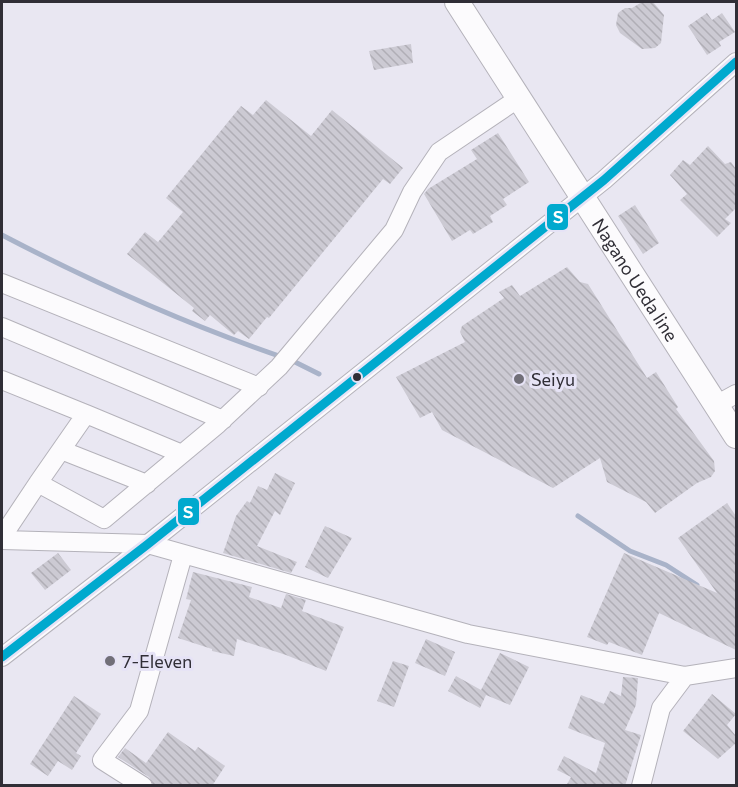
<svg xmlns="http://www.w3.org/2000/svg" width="738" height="787" font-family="Commissioner,'Noto Sans JP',sans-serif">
  <defs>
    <pattern id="building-back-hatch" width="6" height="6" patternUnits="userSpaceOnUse" patternTransform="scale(1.5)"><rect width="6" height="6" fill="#cccad3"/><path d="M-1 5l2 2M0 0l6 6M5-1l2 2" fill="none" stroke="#b0aeb6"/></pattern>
  </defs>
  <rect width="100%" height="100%" fill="#e9e7f2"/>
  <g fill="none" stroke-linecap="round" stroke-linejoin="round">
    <path stroke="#a9b3c9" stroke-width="5" d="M2,235C92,282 186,324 282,357
      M291,360L319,374
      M578,516L630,551L666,565L697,585"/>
  </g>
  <path fill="url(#building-back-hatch)" d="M642,2H653L664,15L661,43L655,48L642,49L620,33L616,25L618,13L625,8H632Z
    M707,13L712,20L722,13L735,32L719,42L721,46L707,55L688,26Z
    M411,44L413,63L374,70L369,51Z
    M266,100L311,136L332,110L403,168L390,184L383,179L269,318L267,317L249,339L238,331L234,335L210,315L205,321L192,311L194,308L127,254L145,232L158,242L183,212L166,198L241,106L253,115Z
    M498,133L529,182L503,199L507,205L490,216L493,222L473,234L470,230L452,241L424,194L428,189L477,159L471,150Z
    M708,146L725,164L731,162L736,169V208L725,219L731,223L717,237L680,200L687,194L670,175L683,160L690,165Z
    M635,205L659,243L643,254L618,216Z
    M567,267L580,282L588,284L647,378L656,372L678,407L676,409L714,461L715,471L711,477L697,483L655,513L646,502L607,482L600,458L553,488L442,430L432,412L420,418L396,377L465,342L460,332L462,326L504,298L499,292L512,285L520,296Z
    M275,473L295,483L280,515L275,511L257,546L297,562L291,573L223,553L236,516L247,501L250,503L258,486L267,490Z
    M727,503L736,516V650L659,613L642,655L609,642L607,645L587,637L624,553L717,593L678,538Z
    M325,526L352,538L328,578L305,567Z
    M58,553L71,570L45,590L31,573Z
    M193,572L252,587L249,597L281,608L286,594L306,600L302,611L344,627L326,671L286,655L237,639L234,656L212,651V649L178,638L191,600L186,599Z
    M426,639L455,652L445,676L415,663Z
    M500,653L529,667L510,705L486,695L480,708L448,691L456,676L481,690Z
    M393,661L409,666L394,707L377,701Z
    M623,677L638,678L636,705L625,730L641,735L625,786H566L571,777L557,770L564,756L596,773L605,743L568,728L581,695L604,704L610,691L621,696Z
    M712,694L736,714L727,725L736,736V743L718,759L683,731Z
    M74,696L101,714L76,753L81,756L72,770L58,761L48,776L30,764Z
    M168,732L195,751L198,747L225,766L212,786H154L149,777L118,757L125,748L146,763Z"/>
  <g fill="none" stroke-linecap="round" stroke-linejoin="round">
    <g stroke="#b4b2ba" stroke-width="20">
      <path id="minor" d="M2,283L259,387
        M2,327L223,420
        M2,380L86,414
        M716,405L736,394
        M61,450L147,484
        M38,483L86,414L182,454
        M2,537L38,483L104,519L218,424L279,367L394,230L412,192L439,152L519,98
        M2,540L148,544L468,634L685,676
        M2,657L148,544L604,180L736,62
        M143,786L102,760L139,711L183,555
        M641,786L661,708L685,676L736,668"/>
    </g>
    <g stroke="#b4b2ba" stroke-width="26">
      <g id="major">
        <path id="s1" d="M457,2L736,436"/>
      </g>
    </g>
    <use href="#minor" stroke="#fcfbfd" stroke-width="18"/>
    <use href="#major" stroke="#fcfbfd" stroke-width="24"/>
    <g stroke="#e6e3f6" stroke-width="14">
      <path id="bus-1" d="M2,657L148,544L604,180L736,62"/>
    </g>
    <use href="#bus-1" stroke="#00a9ce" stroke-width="9"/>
  </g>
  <circle fill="#302e36" stroke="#e6e3f6" stroke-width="2" cx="357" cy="377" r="5"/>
  <g fill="#716f78" stroke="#e6e3f6" stroke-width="2">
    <circle cx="519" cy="379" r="6"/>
    <circle cx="110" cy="661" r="6"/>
  </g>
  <g text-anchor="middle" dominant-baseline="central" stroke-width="6" stroke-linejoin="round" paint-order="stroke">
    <g font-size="18" fill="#302e36" stroke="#e6e3f6">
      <text stroke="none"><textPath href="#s1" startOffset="330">Nagano Ueda line</textPath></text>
    </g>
    <g font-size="18" fill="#302e36" stroke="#e6e3f6" text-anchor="start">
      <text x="531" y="379">Seiyu</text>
      <text x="122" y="661">7-Eleven</text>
    </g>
  </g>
  <g stroke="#e6e3f6" stroke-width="2">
    <rect x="546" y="203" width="23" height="28" rx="6" fill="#00a9ce"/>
    <rect x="177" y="497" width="23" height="29" rx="6" fill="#00a9ce"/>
  </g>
  <g font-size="16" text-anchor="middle" font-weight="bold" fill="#fff">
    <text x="558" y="223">Ｓ</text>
    <text x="188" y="518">Ｓ</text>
  </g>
  <rect width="738" height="787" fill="none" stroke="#302e36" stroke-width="6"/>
</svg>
